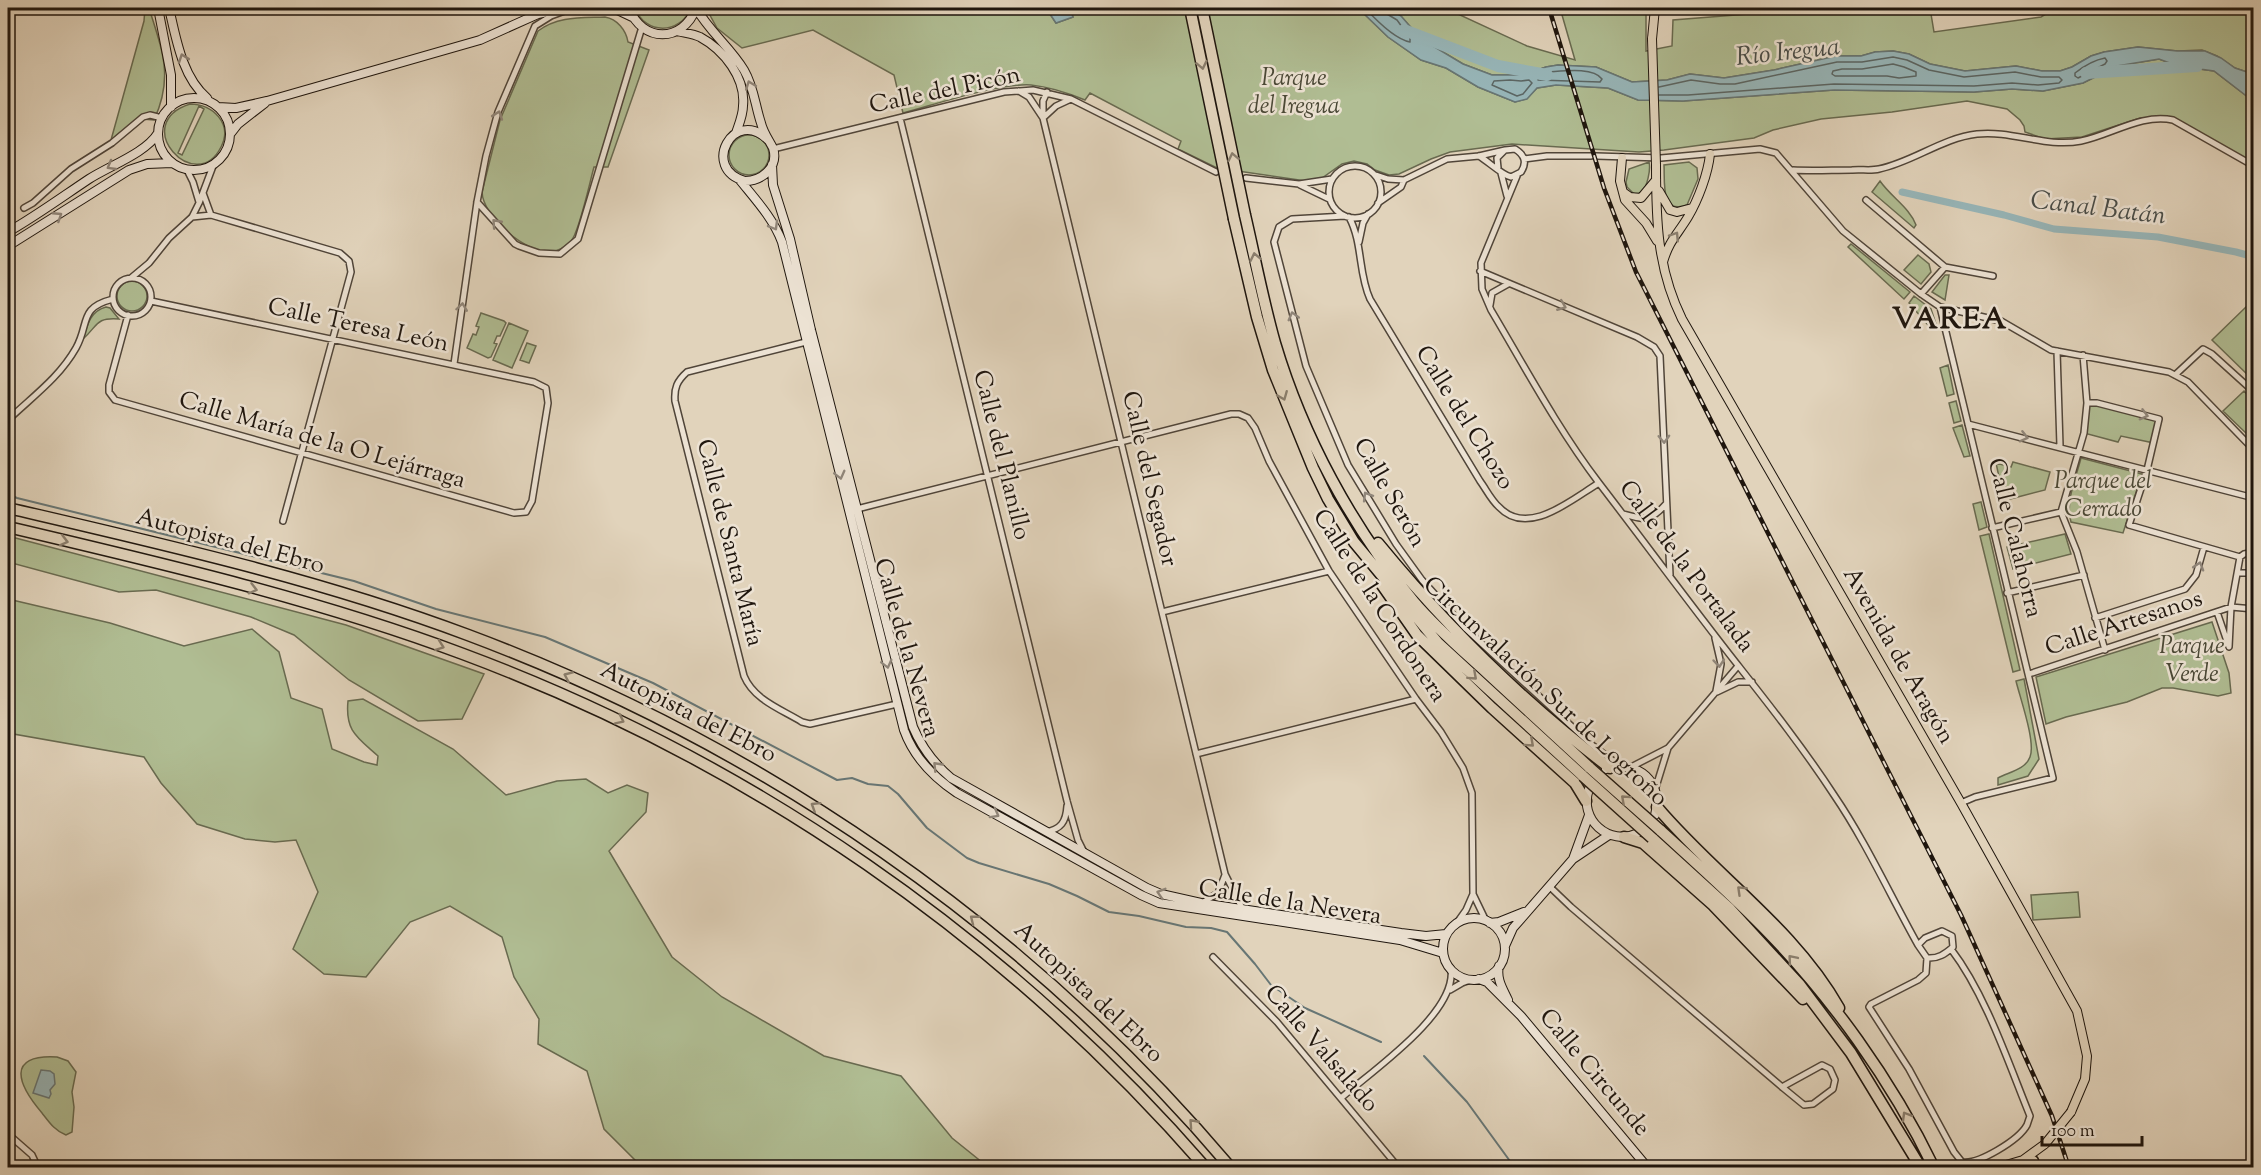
<svg xmlns="http://www.w3.org/2000/svg" width="2261" height="1175" font-family="'Sorts Mill Goudy',serif">
  <rect width="100%" height="100%" fill="#e1d3bb"/>
  <filter id="stains"><feTurbulence type="fractalNoise" baseFrequency=".00333" numOctaves="4"/><feColorMatrix values="0 0 0 0 .2 0 0 0 0 .09 0 0 0 0 .02 0 0 0 .5 -.17"/></filter>
  <radialGradient id="worn" r=".72"><stop offset=".6" stop-color="#630" stop-opacity="0"/><stop offset="1" stop-color="#630" stop-opacity=".3"/></radialGradient>
  <path fill="#b0bd93" stroke="#686a50" stroke-width="1.5" fill-rule="evenodd" d="M145,8H149C162,50 174,77 154,120L142,119L111,140L144,21Z
    M635,8H691C680,35 645,35 635,8Z
    M706,8H1046L1056,23L1073,17L1070,8H1358L1388,37L1421,60L1446,68L1478,87L1515,102L1526,99L1537,88L1556,85L1608,88L1638,100L1683,101L1834,90L1974,92L2012,89L2043,91L2083,83L2117,66L2159,59L2178,66L2214,71L2253,101V167L2165,117L2140,118L2082,137L2045,139L2025,132L2024,126L2020,120L2007,109L1967,101L1892,112L1821,119L1773,130L1754,138L1664,150L1639,152L1512,144L1450,152L1431,159L1399,174L1389,175L1375,170L1367,164L1354,161L1342,164L1322,178L1306,181L1217,168L1178,149L1181,141L1090,93L1085,100C1068,93 1050,87 1031,85C998,83 937,104 903,113L894,75L813,30L742,48L717,28Z
    M1388,8H1445L1527,46L1575,60L1560,8H1646V51L1672,46L1673,20L1822,8H1930L1934,32L2041,17L2056,8H2253V74L2235,68L2217,56L2202,50L2178,51L2138,47L2104,52L2091,56L2072,67L2060,71H2042L2016,66L1965,71L1930,64L1909,54L1893,51L1875,52L1861,56H1836L1774,70L1724,78L1690,74L1667,80L1632,82L1596,67L1558,65L1546,67L1523,75H1492L1463,64L1421,39L1401,16Z
    M605,17C617,19 626,30 628,42L649,50L608,167H594C590,181 579,233 571,241C565,247 558,251 551,252C525,253 483,217 482,192L500,120L538,31C558,16 581,18 605,17Z
    M190,104C213,104 233,124 221,147C196,197 128,124 190,104ZM199,106L204,109L182,155L178,153Z
    M729 155a20 20 0 1 1 40 0a20 20 0 1 1-40 0Z
    M1649,162C1651,170 1647,186 1642,193L1634,194L1627,187L1626,182L1629,169Z
    M1689,162L1697,168L1698,179L1687,205C1660,215 1665,182 1664,165Z
    M1880,181C1891,197 1910,208 1916,225L1914,228L1872,192Z
    M1851,244L1910,292L1904,299L1848,247Z
    M1918,255L1929,264L1931,272L1921,284L1904,270Z
    M1945,275H1949L1945,300L1932,292Z
    M117 296a15 15 0 1 1 30 0a15 15 0 1 1-30 0Z
    M1914,296L1931,309L1936,324L1928,325L1909,303Z
    M2249,304L2253,309V380L2212,340Z
    M106,307L110,308L119,319C95,317 98,326 83,339C87,326 90,311 106,307Z
    M481,313L504,321L506,323L500,336H497L494,343L497,344L491,357L488,358L467,348L473,334L476,335L479,327L476,326Z
    M509,323L528,331L512,368L493,360Z
    M527,343L536,346L529,363L520,360Z
    M1948,365L1954,394L1947,396L1940,368Z
    M2244,391L2253,401V431L2249,436L2223,411Z
    M1956,401L1961,421L1954,423L1949,403Z
    M2087,403L2159,419L2154,443L2121,436L2118,442L2084,433Z
    M1962,425L1970,456L1964,457L1953,428Z
    M2081,458L2142,474L2123,533L2071,522C2065,502 2076,478 2081,458Z
    M2013,462L2050,472L2045,490L2010,499L2006,487L2001,486L1996,463L2011,467Z
    M1981,502L1987,527L1979,530L1973,504Z
    M1989,534L2020,670L2013,672L1980,536Z
    M2065,534L2071,554L2013,569L2007,547Z
    M8,536L346,625L484,674L462,719L418,721L349,680L294,635L251,617L156,590L119,592L8,562Z
    M8,599L110,623L184,646L252,629L279,652L291,698L322,709L332,749L364,762L377,765L378,756C357,737 345,731 348,701L363,699L453,749L506,795L557,781L586,779L608,793L627,785L648,793L646,812L609,851L672,957L722,997L824,1056L901,1076L952,1138L988,1167H642L604,1129L587,1071L538,1044L539,1019L514,977L502,937L450,906L410,922L366,977L324,974L293,949L318,892L296,840L275,842L245,839L197,824L161,783L144,757L8,733Z
    M2212,622L2229,673L2231,693L2218,696L2173,688H2162L2127,702L2066,717L2046,724L2036,677Z
    M2024,679L2039,759L2028,776L1998,785V778C2009,772 2025,770 2030,757C2036,742 2020,698 2016,681Z
    M2078,892L2080,917L2033,920L2031,895Z
    M57,1057L68,1061L76,1072L72,1092L74,1107L72,1132L66,1135C55,1131 49,1122 42,1113C18,1085 5,1054 57,1057Z"/>
  <path fill="#97b6b9" stroke="#677675" stroke-width="1.5" d="M1046,8H1070L1073,17L1056,23Z
    M1358,8H1388L1401,16L1421,39L1463,64L1492,75H1523L1546,67L1558,65L1596,67L1632,82L1667,80L1690,74L1724,78L1774,70L1836,56H1861L1875,52L1893,51L1909,54L1930,64L1965,71L2016,66L2042,71H2060L2072,67L2091,56L2104,52L2138,47L2177,51H2205L2221,58L2235,68L2253,74V101L2214,71L2178,66L2159,59L2117,66L2083,83L2043,91L2012,89L1974,92L1834,90L1683,101L1638,100L1608,88L1556,85L1537,88L1527,99L1515,102L1478,87L1446,68L1421,60L1388,37Z
    M41,1070L50,1071L54,1074L55,1084L50,1090L51,1094L49,1098L33,1093Z"/>
  <g fill="none" stroke-linecap="round" stroke-linejoin="round">
    <path stroke="#5b6664" stroke-width="1.5" d="M1365,8C1376,20 1394,39 1410,42V38L1397,20L1387,14L1386,8
      M2105,58L2107,61L2105,64L2078,78L2075,76V73C2084,66 2094,60 2105,58Z
      M1893,64L1904,67L1916,72V76L1899,78L1887,76H1835L1832,74L1833,71L1842,69H1862Z
      M1549,72C1564,71 1593,67 1602,79L1600,82L1538,80L1539,75Z
      M1510,80L1521,81L1529,80L1532,83L1523,94L1517,96L1492,85L1494,81Z
      M1659,87L1691,80L1720,84H1735L1837,62H1862L1893,57L1907,60L1929,70L1964,77L2015,72L2041,77H2059L2062,80L2059,83L2038,85L2012,83L1974,86L1834,84L1688,95H1659"/>
    <path stroke="#677675" stroke-width="2" d="M8,494L17,498L354,581L436,609L545,637L653,683L837,780L852,778L868,784L888,786L898,794L927,828L967,858L979,863L1049,884L1077,896L1109,912L1139,916L1186,927L1211,928L1227,932L1255,964L1271,985L1305,1008L1381,1042
      M1424,1056L1467,1102L1515,1168"/>
    <path stroke="#97b6b9" stroke-width="7" d="M1902,192L2004,215L2054,229L2158,237L2236,252L2247,255L2254,259"/>
    <path stroke="#97b6b9" stroke-width="12" d="M1404,30L1498,66L1547,75
      M2086,73L2197,66"/>
    <g stroke="#504539" stroke-width="8">
      <path id="minor" d="M1019,91L1029,97L1043,118L1056,106L1071,99
        M1047,92L1043,101V118L1225,874L1242,908
        M900,118L1067,801L1078,840L1084,852
        M773,149L1004,92L1033,90L1071,99L1216,172
        M1479,156C1489,162 1502,175 1511,177L1521,172C1527,163 1525,155 1515,149L1505,150L1497,158L1498,168
        M1596,156L1661,158L1760,149L1776,153L1843,231L1921,294L1940,307L2001,321L2051,350L2169,372L2188,382L2254,450
        M1524,159L1547,156H1591
        M1329 192a26 26 0 1 1 52 0a26 26 0 1 1-52 0Z
        M187,170L193,182L199,202
        M1793,170C1812,171 1832,170 1852,170C1860,169 1871,171 1879,169C1913,162 1942,138 1977,134C2012,130 2046,148 2081,141C2111,135 2142,113 2173,120L2254,166
        M1501,173L1507,196
        M1376,175L1388,179L1404,180L1447,159L1479,156L1505,150
        M1517,176L1481,263L1482,289L1491,310C1526,369 1558,429 1599,483C1645,543 1690,604 1737,664C1770,706 1804,749 1834,795C1866,842 1890,895 1918,945L1927,958C1938,959 1945,954 1953,947L1952,936L1942,931L1925,938L1918,945
        M1246,178L1299,184L1332,179
        M1300,185L1329,199
        M1866,200L1945,267L1993,276
        M477,202L515,244L519,246L539,253L560,254L578,239L642,27
        M1378,203L1401,187L1404,180
        M24,208L33,203L71,169L112,143L143,117L150,115L162,118
        M211,215L340,253L349,261L351,272L283,521
        M1345,216L1292,219L1279,227L1274,242L1306,366L1348,465L1396,544L1422,580L1466,629L1592,745L1620,766
        M192,217L211,215L203,193
        M1349,217C1363,243 1358,273 1370,299L1480,481C1486,489 1491,500 1499,507C1528,538 1572,499 1599,483
        M1359,242L1363,223L1368,214
        M1480,271L1637,337L1654,347L1660,356L1670,575
        M131,278L149,263L169,238L192,217L199,203L213,166
        M113 297a19 19 0 1 1 38 0a19 19 0 1 1-38 0Z
        M1921,294L1945,267
        M1490,305L1492,293L1508,284
        M1940,307L2053,778L1975,797L1961,803
        M128,315L109,385V392L115,400L514,513L526,512L532,501L548,403L546,388L534,382L151,301
        M806,342L687,372C677,381 674,388 675,401L744,676C754,700 781,709 802,722L810,724L897,704
        M2057,351L2060,446
        M2083,355L2087,403L2084,433L2061,512L2077,552L2105,650
        M454,364L477,202L486,156L498,112L535,26L551,16L573,8
        M2175,375L2203,349L2212,354L2254,392
        M2087,403H2097L2159,419L2147,470L2129,525L2240,557L2244,554L2254,552
        M8,420C32,397 59,378 76,348C90,323 78,308 113,299
        M1968,424L2254,498
        M857,509L1231,414H1239L1248,418L1255,428L1269,461L1329,571L1416,699L1441,732L1463,768L1472,793L1473,894L1486,921
        M1623,514C1646,520 1650,522 1666,504
        M1992,528L2061,512
        M2238,573H2254
        M2007,593L2084,575
        M1162,612L1329,571
        M2217,612L2229,647L2231,607L2240,557
        M2095,618L2185,589L2196,575L2204,547
        M1715,638L1721,664L1716,691
        M2029,674L2231,607L2254,609
        M1717,692L1738,682H1752
        M1196,754L1416,699
        M1631,767L1668,748L1738,666
        M1655,790L1668,748
        M1046,832C1061,829 1066,822 1067,806
        M1549,886L1571,907L1782,1087L1804,1105L1813,1104L1833,1089L1835,1080L1830,1069L1822,1065L1782,1087
        M1202,903L1218,893L1225,875
        M1456,924L1466,910L1473,894
        M1213,957L1277,1022L1399,1168
        M1927,958L1926,973L1918,980L1871,1004L1869,1007L1909,1069L1954,1152L1962,1162C1978,1165 2019,1140 2027,1125C2028,1122 2029,1119 2030,1116C2008,1062 1986,995 1951,949
        M1450,990L1462,983L1473,979
        M1341,1098C1372,1071 1457,1013 1451,969
        M8,1134L32,1155L38,1168"/>
    </g>
    <g stroke="#1f160e" stroke-width="10">
      <path id="secondary" d="M158,8L171,75V107
        M169,8C176,38 182,77 207,98
        M613,8L632,17
        M629,8C642,43 683,43 696,8
        M696,8C709,31 730,47 744,70C754,87 755,105 761,123C763,132 769,140 773,148C779,167 762,181 745,181C700,169 734,106 768,140
        M677,31C685,33 693,34 700,37C724,50 746,78 743,106C743,115 739,124 736,133
        M158 134a36 36 0 1 1 72 0a36 36 0 1 1-72 0Z
        M218,107L236,108L267,101L480,40L538,14L565,8
        M231,133L238,124L265,103
        M772,165L773,185L790,239L811,330L913,727C922,748 933,763 951,778L1147,888L1161,894L1201,903L1401,933L1426,936L1446,934
        M739,179C755,199 773,218 782,242L904,730C914,758 933,777 957,793L1141,895L1159,903L1400,940L1443,953
        M8,232C36,216 62,197 89,179C109,166 146,153 158,133
        M8,246L129,170L147,164L172,163
        M1606,769C1638,759 1664,782 1655,815
        M1589,789C1578,819 1609,847 1638,833
        M1573,859L1589,815
        M1443 949a31 31 0 1 1 62 0a31 31 0 1 1-62 0Z
        M1490,923L1499,922L1524,912
        M1505,946L1513,928L1573,859L1609,835
        M1499,966C1496,979 1503,989 1508,1000
        M1479,979L1487,982L1521,1016L1648,1168"/>
    </g>
    <g stroke="#1f160e" stroke-width="10">
      <path id="primary" d="M1652,39L1655,8
        M1622,158L1620,181L1625,200L1646,223L1657,241
        M1656,165C1656,220 1657,268 1682,319L1961,803L2077,1011L2087,1056L2085,1079L2071,1112
        M1659,191L1670,210L1677,212L1692,208
        M1623,192L1630,197L1641,198L1656,180
        M1663,262C1669,241 1677,235 1688,217C1698,200 1708,174 1710,154
        M1996,1168L2023,1160L2045,1144"/>
    </g>
    <g stroke="#1f160e" stroke-width="13">
      <path id="motorway" d="M1245,215C1255,258 1263,301 1275,343C1303,437 1352,527 1414,602C1436,628 1462,650 1486,672C1521,704 1555,736 1590,768
        M1234,219L1257,317L1273,370L1313,468L1328,499L1354,542L1438,643L1583,776
        M8,508C162,544 319,579 468,635C762,745 1027,927 1231,1168
        M8,527C161,563 316,599 463,654C750,761 1005,937 1206,1168
        M1378,543C1446,626 1524,703 1610,768
        M1382,585L1417,635L1492,708L1575,783L1586,801
        M1657,807C1715,876 1794,928 1839,1008
        M1660,830C1695,862 1730,893 1763,927C1830,995 1892,1081 1934,1168
        M1624,837L1643,843L1713,905L1803,999
        M1652,838L1729,908L1800,985L1851,1053L1921,1168
        M2029,1168L2033,1161"/>
    </g>
    <use href="#minor" stroke="#ece2d3" stroke-width="5"/>
    <use href="#secondary" stroke="#ece2d3" stroke-width="8"/>
    <use href="#primary" stroke="#e1d3bb" stroke-width="8"/>
    <use href="#motorway" stroke="#e1d3bb" stroke-width="10"/>
    <g stroke="#1f160e" stroke-width="4.5">
      <path id="rail" d="M1549,8L1604,188L1636,272L1961,915L2052,1116L2069,1168"/>
    </g>
    <use href="#rail" stroke="#ece2d3" stroke-width="2" stroke-dasharray="7" stroke-linecap="butt"/>
    <g stroke="#1f160e" stroke-width="10" stroke-linecap="butt">
      <path id="primary-bridge" d="M1652,39L1656,165
        M2045,1144L2071,1112"/>
    </g>
    <g stroke="#1f160e" stroke-width="13" stroke-linecap="butt">
      <path id="motorway-bridge" d="M1190,8L1234,219
        M1202,8L1245,215
        M1590,768L1660,830
        M1583,776L1652,838"/>
    </g>
    <use href="#primary-bridge" stroke="#e1d3bb" stroke-width="8"/>
    <use href="#motorway-bridge" stroke="#e1d3bb" stroke-width="10"/>
  </g>
  <defs><path id="oneway-chevron" d="M-2-3.5L2.5 0L-2 3.5" fill="none" stroke-width="1.6" stroke-linecap="round" stroke-linejoin="round" transform="scale(1.5)"/></defs>
  <g stroke="#90867a">
    <use href="#oneway-chevron" transform="translate(183 58) rotate(-109)"/>
    <use href="#oneway-chevron" transform="translate(750 85) rotate(-111)"/>
    <use href="#oneway-chevron" transform="translate(498 115) rotate(-71)"/>
    <use href="#oneway-chevron" transform="translate(111 166) rotate(150)"/>
    <use href="#oneway-chevron" transform="translate(58 216) rotate(-33)"/>
    <use href="#oneway-chevron" transform="translate(496 223) rotate(-132)"/>
    <use href="#oneway-chevron" transform="translate(774 226) rotate(60)"/>
    <use href="#oneway-chevron" transform="translate(1562 306) rotate(22)"/>
    <use href="#oneway-chevron" transform="translate(462 307) rotate(-82)"/>
    <use href="#oneway-chevron" transform="translate(1293 316) rotate(-105)"/>
    <use href="#oneway-chevron" transform="translate(2144 415) rotate(15)"/>
    <use href="#oneway-chevron" transform="translate(2024 437) rotate(14)"/>
    <use href="#oneway-chevron" transform="translate(1664 439) rotate(88)"/>
    <use href="#oneway-chevron" transform="translate(840 475) rotate(76)"/>
    <use href="#oneway-chevron" transform="translate(1367 496) rotate(-121)"/>
    <use href="#oneway-chevron" transform="translate(2199 566) rotate(-73)"/>
    <use href="#oneway-chevron" transform="translate(1719 663) rotate(85)"/>
    <use href="#oneway-chevron" transform="translate(887 664) rotate(76)"/>
    <use href="#oneway-chevron" transform="translate(937 766) rotate(-134)"/>
    <use href="#oneway-chevron" transform="translate(995 814) rotate(29)"/>
    <use href="#oneway-chevron" transform="translate(1161 893) rotate(-163)"/>
  </g>
  <g stroke="#8a7e6d">
    <use href="#oneway-chevron" transform="translate(1202 65) rotate(78)"/>
    <use href="#oneway-chevron" transform="translate(1233 157) rotate(-102)"/>
    <use href="#oneway-chevron" transform="translate(1675 236) rotate(-57)"/>
    <use href="#oneway-chevron" transform="translate(1255 257) rotate(-102)"/>
    <use href="#oneway-chevron" transform="translate(1283 396) rotate(68)"/>
    <use href="#oneway-chevron" transform="translate(64 541) rotate(14)"/>
    <use href="#oneway-chevron" transform="translate(253 589) rotate(15)"/>
    <use href="#oneway-chevron" transform="translate(440 646) rotate(20)"/>
    <use href="#oneway-chevron" transform="translate(568 676) rotate(-156)"/>
    <use href="#oneway-chevron" transform="translate(1473 676) rotate(42)"/>
    <use href="#oneway-chevron" transform="translate(620 720) rotate(26)"/>
    <use href="#oneway-chevron" transform="translate(1530 743) rotate(42)"/>
    <use href="#oneway-chevron" transform="translate(1625 799) rotate(-138)"/>
    <use href="#oneway-chevron" transform="translate(815 806) rotate(-148)"/>
    <use href="#oneway-chevron" transform="translate(1741 890) rotate(-136)"/>
    <use href="#oneway-chevron" transform="translate(974 919) rotate(-142)"/>
    <use href="#oneway-chevron" transform="translate(1792 959) rotate(-130)"/>
    <use href="#oneway-chevron" transform="translate(1906 1116) rotate(-120)"/>
    <use href="#oneway-chevron" transform="translate(1193 1123) rotate(-132)"/>
  </g>
  <g text-anchor="middle" dominant-baseline="central" stroke-width="5" stroke-linejoin="round" paint-order="stroke">
    <g font-size="24" font-style="italic" fill="#4a4836" stroke="#ece2d3">
      <text x="1294" y="79">Parque<tspan x="1294" dy="28">del Iregua</tspan></text>
      <text x="2103" y="482">Parque del<tspan x="2103" dy="28">Cerrado</tspan></text>
      <text x="2192" y="647">Parque<tspan x="2192" dy="28">Verde</tspan></text>
    </g>
    <g font-size="24" fill="#1f160e" stroke="#ece2d3">
      <text transform="translate(945 91) rotate(-12)">Calle del Picón</text>
      <text transform="translate(358 326) rotate(12)">Calle Teresa León</text>
      <text transform="translate(1464 418) rotate(58)">Calle del Chozo</text>
      <text transform="translate(322 441) rotate(16)">Calle María de la O Lejárraga</text>
      <text transform="translate(1001 455) rotate(76)">Calle del Planillo</text>
      <text transform="translate(1149 479) rotate(77)">Calle del Segador</text>
      <text transform="translate(1389 493) rotate(60)">Calle Serón</text>
      <text transform="translate(2014 538) rotate(76)">Calle Calahorra</text>
      <text transform="translate(230 542) rotate(15)">Autopista del Ebro</text>
      <text transform="translate(729 543) rotate(76)">Calle de Santa María</text>
      <text transform="translate(1686 567) rotate(53)">Calle de la Portalada</text>
      <text transform="translate(1379 606) rotate(57)">Calle de la Cordonera</text>
      <text transform="translate(2124 624) rotate(-18)">Calle Artesanos</text>
      <text transform="translate(906 648) rotate(74)">Calle de la Nevera</text>
      <text transform="translate(1898 656) rotate(60)">Avenida de Aragón</text>
      <text transform="translate(1545 692) rotate(43)">Circunvalación Sur de Logroño</text>
      <text transform="translate(688 713) rotate(27)">Autopista del Ebro</text>
      <text transform="translate(1290 903) rotate(9)">Calle de la Nevera</text>
      <text transform="translate(1088 993) rotate(43)">Autopista del Ebro</text>
      <text transform="translate(1321 1049) rotate(49)">Calle Valsalado</text>
      <text transform="translate(1594 1073) rotate(50)">Calle Circunde</text>
    </g>
    <g font-size="26" font-style="italic" fill="#494e4a" stroke="#ece2d3">
      <text transform="translate(1788 53) rotate(-6)">Río Iregua</text>
      <text transform="translate(2098 209) rotate(7)">Canal Batán</text>
    </g>
    <g font-size="30" font-weight="bold" letter-spacing="1.5" fill="#1f160e" stroke="#ece2d3">
      <text x="1950" y="320">VAREA</text>
    </g>
  </g>
  <rect width="2261" height="1175" fill="none" stroke="#e1d3bb" stroke-width="30"/>
  <rect x="9" y="9" width="2243" height="1157" fill="none" stroke="#1f160e" stroke-width="3"/>
  <rect x="15" y="15" width="2231" height="1145" fill="none" stroke="#1f160e" stroke-width="1.5"/>
  <path d="M2042 1136v9h100v-9" fill="none" stroke="#1f160e" stroke-width="3"/>
  <text x="2051" y="1136" font-size="18" fill="#1f160e" stroke="#ece2d3" stroke-width="4.5" paint-order="stroke">100 m</text>
  <rect width="100%" height="100%" filter="url(#stains)"/>
  <rect width="100%" height="100%" fill="url(#worn)"/>
</svg>
